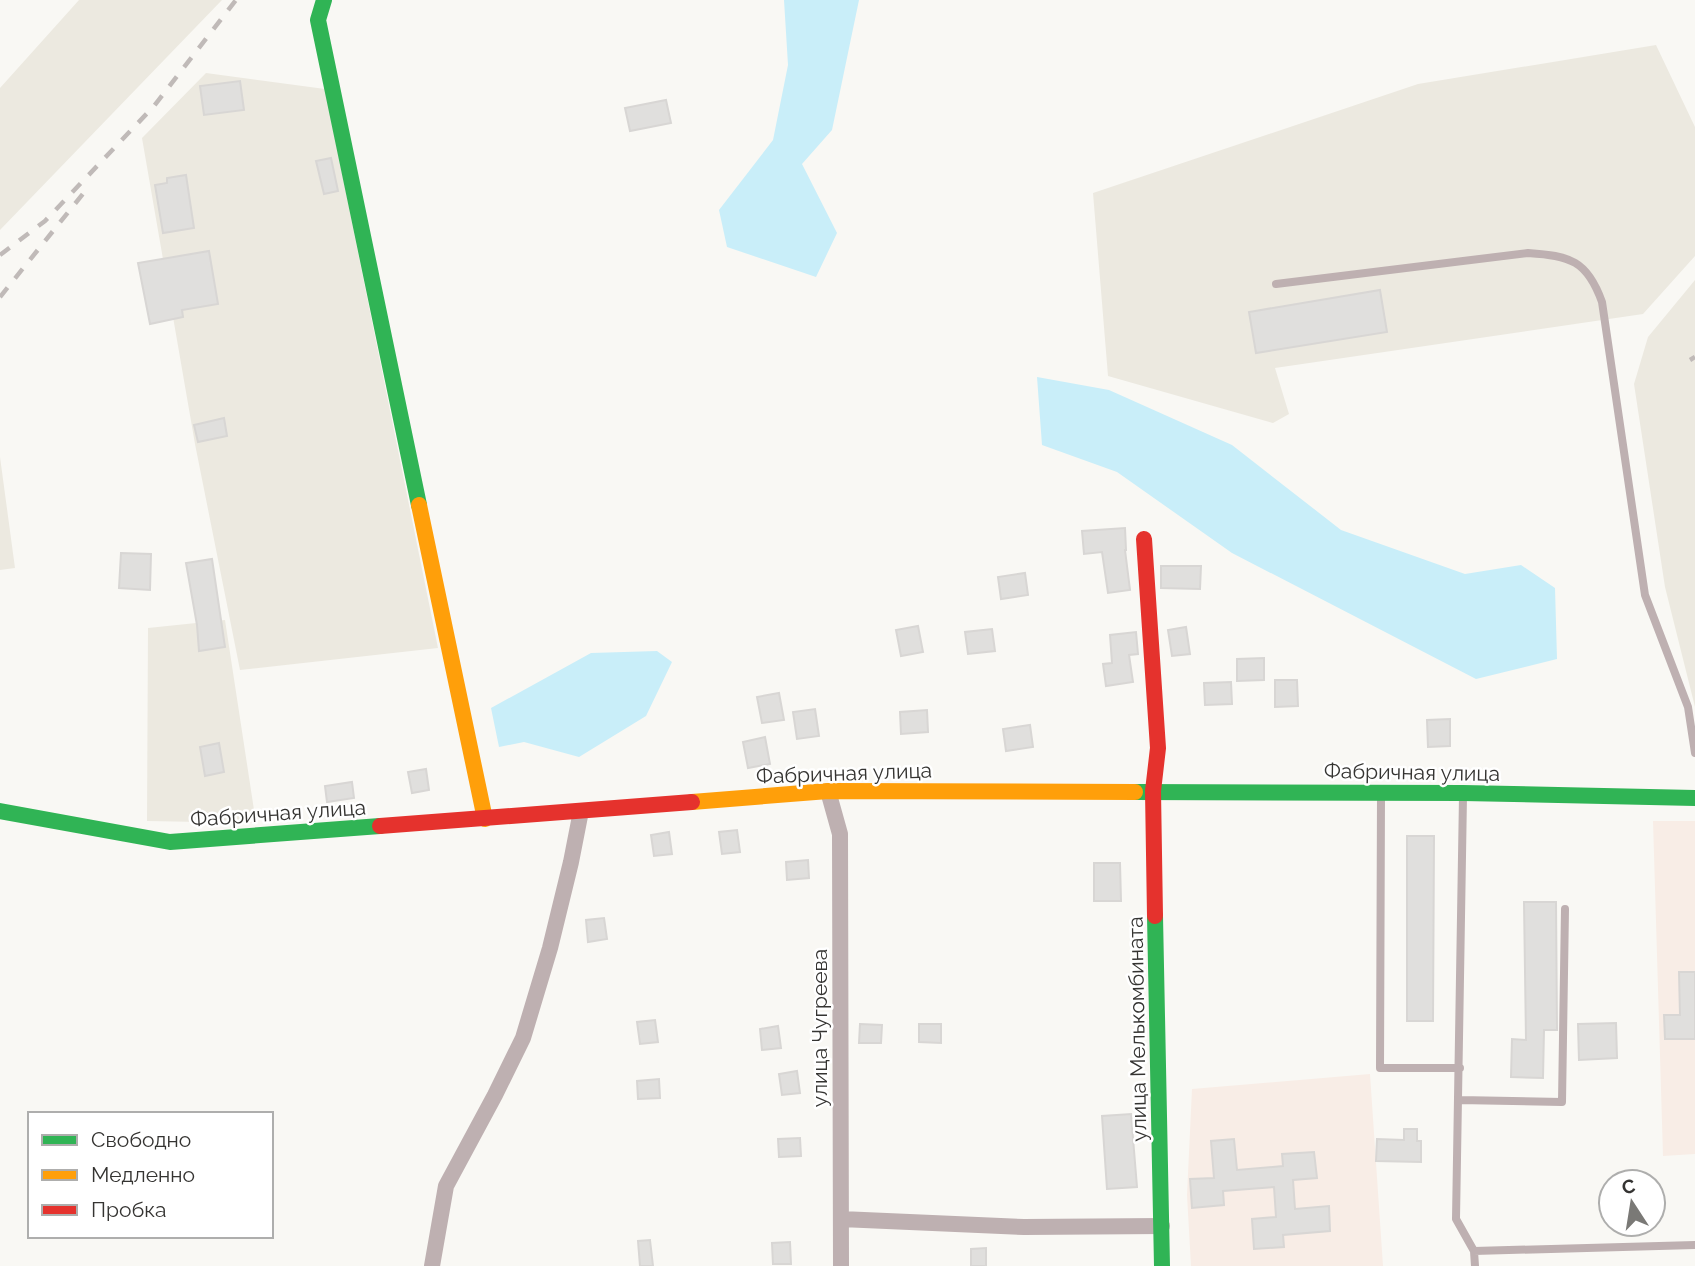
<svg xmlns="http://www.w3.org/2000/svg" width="1695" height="1266" font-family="Raleway,sans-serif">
  <rect width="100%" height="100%" fill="#f9f8f4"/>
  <path fill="#ece9e0" d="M79,0H222L0,230V88Z
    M1656,45L1695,127V256L1643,314L1275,368L1289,414L1273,423L1108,376L1093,193L1418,84Z
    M206,73L325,89L438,648L240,670L195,444L142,138Z
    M1695,280V707L1665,587L1634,384L1648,337Z
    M0,457L15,568L0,570Z
    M225,620L256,823L147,821L148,628Z"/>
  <path fill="#f8ede6" d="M1653,821H1695V1154L1663,1156Z
    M1370,1074L1383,1266H1191L1187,1195L1192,1089Z"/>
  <path fill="#c9eef9" d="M784,0H859L832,130L802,164L837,233L816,277L727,247L719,210L773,140L788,65Z
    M1037,377L1109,390L1232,445L1341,530L1465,574L1521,565L1555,588L1557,659L1476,679L1232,553L1117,472L1042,445Z
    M657,651L672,662L646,716L579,757L524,742L499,747L491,708L591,653Z"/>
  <path fill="#e0dfdd" stroke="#d8d6d4" stroke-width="2" d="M240,81L244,110L204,115L200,86Z
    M666,100L671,123L630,131L625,108Z
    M331,158L338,191L324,194L316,161Z
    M186,175L194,228L163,233L155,185L167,183V178Z
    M209,251L218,304L182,310L183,317L150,324L138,263Z
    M1380,290L1387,332L1256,353L1249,312Z
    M224,418L227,436L198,442L194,425Z
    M1125,528L1126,550H1125L1130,590L1108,593L1102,552L1084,554L1082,531Z
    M121,553L151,554L150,590L119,588Z
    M212,559L225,647L199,651L197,625L186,563Z
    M1161,566H1201L1200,589L1161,588Z
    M1025,573L1028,595L1001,599L998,577Z
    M918,626L923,652L901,656L896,630Z
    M1186,627L1190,654L1172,656L1168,630Z
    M992,629L995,651L968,654L965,632Z
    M1136,632L1138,654L1129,655L1133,682L1106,686L1103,664L1112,663L1110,635Z
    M1264,658V680L1237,681V659Z
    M1275,680H1297L1298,706L1275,707Z
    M1231,682L1232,704L1205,705L1204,683Z
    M779,693L784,720L762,723L757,697Z
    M815,709L819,736L797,739L793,712Z
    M927,710L928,732L901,734L900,712Z
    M1450,719V746L1428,747L1427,720Z
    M1030,725L1033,747L1006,751L1003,729Z
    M765,737L770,764L748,768L743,742Z
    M219,743L224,772L205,776L200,747Z
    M426,769L429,790L412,793L408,772Z
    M352,782L354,798L327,802L325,786Z
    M737,830L740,852L722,854L719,832Z
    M669,832L672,854L654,856L651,835Z
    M1407,836H1434L1433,1021H1407Z
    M808,860L809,878L787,880L786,862Z
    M1094,863H1120L1121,901H1094Z
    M1524,902H1556L1557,1030H1544L1543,1078L1511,1077L1512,1039L1526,1040Z
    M604,918L607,939L588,942L586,920Z
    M1679,972H1695V1039H1665L1664,1015H1680Z
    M655,1020L658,1042L640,1044L637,1022Z
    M1616,1023L1617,1058L1579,1060L1578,1024Z
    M860,1024L882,1025L881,1043H859Z
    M919,1024H941V1043L919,1042Z
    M778,1026L781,1048L762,1050L760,1029Z
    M797,1071L800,1093L782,1095L779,1074Z
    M659,1079L660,1098L638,1099L637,1081Z
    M1131,1114L1137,1187L1107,1189L1102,1116Z
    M1404,1129H1417V1141H1421V1162L1376,1161L1377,1139L1404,1140Z
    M800,1138L801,1156L779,1157L778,1139Z
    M1234,1139L1237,1170L1283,1166L1282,1154L1314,1152L1317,1178L1293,1180L1295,1209L1329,1206L1330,1231L1283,1235L1284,1247L1254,1249L1252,1219L1276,1217L1274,1187L1223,1191L1224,1205L1192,1208L1190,1179L1214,1178L1211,1141Z
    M650,1240L653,1266H640L638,1241Z
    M790,1242L791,1264H773L772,1243Z
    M986,1248V1266H971V1249Z"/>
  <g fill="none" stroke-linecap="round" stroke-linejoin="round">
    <path stroke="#beb0b1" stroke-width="8" d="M1276,284L1528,253C1570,256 1587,260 1602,302L1645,595L1688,707L1695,753
      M1381,795L1380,1068H1460
      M1463,796L1456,1219L1474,1251L1475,1266
      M1459,1100L1562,1102L1565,909
      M1474,1251L1695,1245"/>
    <path stroke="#beb0b1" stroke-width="16" d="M828,791L840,834L841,1266
      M841,1219L1024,1227L1162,1226
      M432,1266L446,1186L495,1095L523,1038L550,948L571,862L581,811"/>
    <path stroke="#30b455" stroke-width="16" d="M324,0L318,20L419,505
      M1135,792L1463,793L1695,798
      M0,811L170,842L380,826
      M1155,916L1162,1266"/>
    <path stroke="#ff9f0a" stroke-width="16" d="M419,505L485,819
      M692,802L828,791L1135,792"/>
    <path stroke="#e5322d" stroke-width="16" d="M1144,539L1158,748L1153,791L1155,916
      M380,826L692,802"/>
    <path stroke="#c0bab8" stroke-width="4.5" stroke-dasharray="12 12" stroke-linecap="butt" d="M0,255L45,221L154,106L236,0
      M0,297L86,190
      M1690,360L1695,357"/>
  </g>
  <g text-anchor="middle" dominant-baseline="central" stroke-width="5" stroke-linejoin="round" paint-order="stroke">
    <g font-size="21" fill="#353432" stroke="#fff">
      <text transform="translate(1412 772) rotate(1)">Фабричная улица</text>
      <text transform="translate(844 773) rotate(-2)">Фабричная улица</text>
      <text transform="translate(278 813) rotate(-4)">Фабричная улица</text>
      <text transform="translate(819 1028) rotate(-90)">улица Чугреева</text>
      <text transform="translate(1137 1029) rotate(-91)">улица Мелькомбината</text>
    </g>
  </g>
  <rect x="28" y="1112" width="245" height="126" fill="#ffffff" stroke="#aeaead" stroke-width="2"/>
  <rect x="42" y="1135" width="35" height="10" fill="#30b455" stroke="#aeaead" stroke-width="2"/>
  <text x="91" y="1147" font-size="21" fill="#353432">Свободно</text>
  <rect x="42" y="1170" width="35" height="10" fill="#ff9f0a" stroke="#aeaead" stroke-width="2"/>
  <text x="91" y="1182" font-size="21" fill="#353432">Медленно</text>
  <rect x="42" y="1205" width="35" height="10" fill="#e5322d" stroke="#aeaead" stroke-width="2"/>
  <text x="91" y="1217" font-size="21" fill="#353432">Пробка</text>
  <g transform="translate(1632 1203) rotate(348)"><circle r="33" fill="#ffffff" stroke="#aeaead" stroke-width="2"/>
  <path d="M0-5L12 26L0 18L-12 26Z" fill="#7a7976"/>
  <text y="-10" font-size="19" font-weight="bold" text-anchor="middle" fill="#353432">С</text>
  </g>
</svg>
